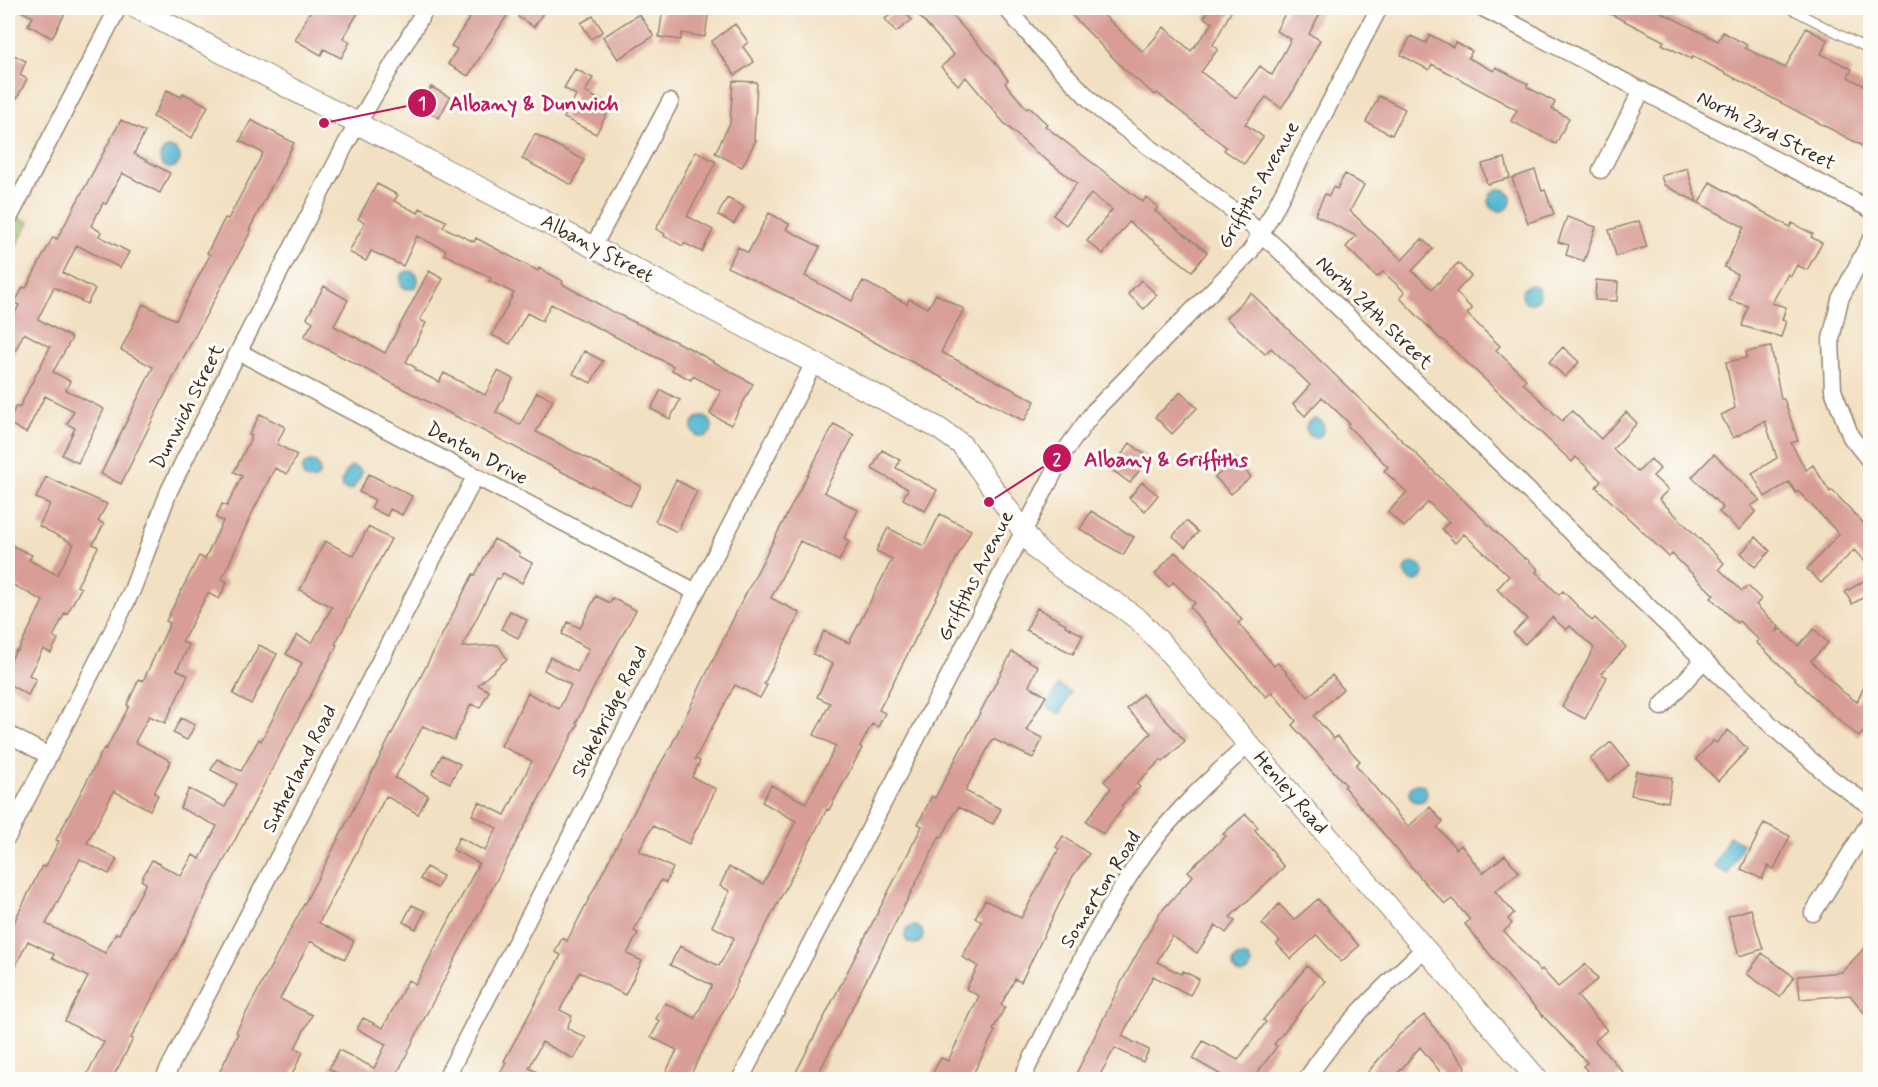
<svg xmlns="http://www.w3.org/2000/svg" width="1878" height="1087" font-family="Mynerve,sans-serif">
  <rect width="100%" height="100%" fill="#fdfcf7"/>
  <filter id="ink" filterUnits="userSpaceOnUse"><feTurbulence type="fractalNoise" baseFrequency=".0167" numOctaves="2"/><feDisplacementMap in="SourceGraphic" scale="12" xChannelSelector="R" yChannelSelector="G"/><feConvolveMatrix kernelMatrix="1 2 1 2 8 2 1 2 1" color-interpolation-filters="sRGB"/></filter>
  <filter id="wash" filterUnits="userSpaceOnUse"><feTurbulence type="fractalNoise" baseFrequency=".008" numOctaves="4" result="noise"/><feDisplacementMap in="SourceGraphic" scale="24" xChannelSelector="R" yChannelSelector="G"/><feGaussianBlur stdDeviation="1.35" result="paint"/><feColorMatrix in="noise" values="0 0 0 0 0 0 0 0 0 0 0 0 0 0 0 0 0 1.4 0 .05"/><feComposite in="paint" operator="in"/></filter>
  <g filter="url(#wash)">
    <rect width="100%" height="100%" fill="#f2e0c2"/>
    <path fill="#a0bf67" stroke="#6e7442" stroke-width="1.5" d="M21,219L29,222L11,256L8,254V246Z"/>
    <path fill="#53b7d1" stroke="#477078" stroke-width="1.5" d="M160 158a10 10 0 1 1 20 0a10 10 0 1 1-20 0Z
      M1489 200a11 11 0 1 1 22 0a11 11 0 1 1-22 0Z
      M400 280a9 9 0 1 1 18 0a9 9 0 1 1-18 0Z
      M1522 294a9 9 0 1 1 18 0a9 9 0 1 1-18 0Z
      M692 427a10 10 0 1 1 20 0a10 10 0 1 1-20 0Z
      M1306 428a9 9 0 1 1 18 0a9 9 0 1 1-18 0Z
      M302 471a9 9 0 1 1 18 0a9 9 0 1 1-18 0Z
      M352,466L359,469L362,473L353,489L347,490L343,489L341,482L349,468Z
      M1405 572a9 9 0 1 1 18 0a9 9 0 1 1-18 0Z
      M1058,685L1071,692L1060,714L1047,707Z
      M1409 793a9 9 0 1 1 18 0a9 9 0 1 1-18 0Z
      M1729,836L1743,844L1728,874L1714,867Z
      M905 935a9 9 0 1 1 18 0a9 9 0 1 1-18 0Z
      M1233 965a9 9 0 1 1 18 0a9 9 0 1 1-18 0Z"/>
    <g id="blocks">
      <path fill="#d89d97" d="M15,8H59L66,11L52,38L28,25L33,17Z
        M312,8H361L343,38L350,42L341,58L324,49L321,55L295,40Z
        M476,8H497L508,14L468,76L448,64L457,49L451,46Z
        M524,8H546L534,27L518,17Z
        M663,8H709L705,37L682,33L681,40L659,37Z
        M900,8L912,20L896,32L885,19Z
        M912,8H945L994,61L1008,80L1005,83L1027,109L1029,107L1047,124L1045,126L1143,202L1146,197L1158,207L1155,211L1207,252L1192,271L1129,222L1103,254L1087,241L1112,210L1091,194L1066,225L1053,215L1077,183L1033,150L1004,123L966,77L958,85L941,67L954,55Z
        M1065,8H1096L1143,52L1164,27L1191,51L1213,23L1204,18L1210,8H1233L1213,45L1218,49L1201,72L1236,98L1260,66L1272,75L1291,39L1276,31L1288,8H1323L1309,34L1320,40L1294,90L1281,108L1266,97L1245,124L1263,137L1244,164L1224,150L1226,147L1199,126L1157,93L1155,95L1126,71Z
        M1599,8H1653L1718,41L1723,32L1747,45L1745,48L1785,68L1806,28L1828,40L1821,54L1852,69L1848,77L1870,89V150L1693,56L1691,59L1662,44L1664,41Z
        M639,14L654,36L618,59L603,37Z
        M593,16L603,31L591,39L581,23Z
        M735,24L748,42L743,47L754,62L735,75L711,42Z
        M1430,35L1453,47L1455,42L1472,51L1468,58L1494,71L1496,67L1528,84L1527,87L1555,102L1552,109L1569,118L1556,144L1511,121L1517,110L1432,64L1429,70L1401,55L1411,36L1426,43Z
        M8,52L26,61L20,75L27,79L17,98L10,95L8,99Z
        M575,69L593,78L585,92L611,106L596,134L564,118L576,95L564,88Z
        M733,81L757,82L754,139L756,140L742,167L715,153L730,123Z
        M431,87L450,97L439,118L420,108Z
        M167,90L181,97L183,93L208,106L192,138L153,117Z
        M1379,96L1405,109L1392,135L1366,122Z
        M121,120L145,132L134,154L170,173L160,193L122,173L106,204L103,203L91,226L101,232L99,236L129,252L120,268L77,245L63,273L95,289L87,304L54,287L38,319L72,338L53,372L70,381L66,390L104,409L78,463L62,455L75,428L67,424L74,411L45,396L26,433L8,423L16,406L19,408L50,347L24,333L8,365V327L19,305L15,303L23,287L26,288L53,237L57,239Z
        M251,120L294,143L249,230L251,231L180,364L121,484L101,474L153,367L121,350L143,304L176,320L210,255L207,253L225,218L228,219L263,153L240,141Z
        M535,134L584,160L572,185L522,159Z
        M696,151L716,162L687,216L713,230L702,252L684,243L683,246L664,236L665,234L656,229Z
        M1505,158L1510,178L1487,184L1482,164Z
        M1687,168L1697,202L1664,185L1661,176Z
        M1535,170L1542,191L1545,190L1554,214L1528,223L1512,178Z
        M1345,174L1364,185L1350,211L1402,260L1422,239L1433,249L1412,271L1432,289L1458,263L1471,276L1456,292L1472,309L1467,314L1500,346L1496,350L1526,379L1523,383L1562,421L1572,411L1601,439L1626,412L1637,423L1613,449L1638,472L1651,459L1660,469L1653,476L1668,490L1659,499L1724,563L1719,569L1742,591L1748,586L1761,599L1756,605L1779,627L1776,632L1781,629L1798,646L1814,629L1828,643L1811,661L1842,691L1857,702L1870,674V724L1859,737L1821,704L1756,642L1759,640L1739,621L1737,623L1711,598L1714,595L1672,554L1669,557L1596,487L1601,481L1576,457L1572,462L1442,339L1441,340L1400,298L1405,292L1383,272L1377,277L1346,247L1356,236L1315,215L1325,194L1329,196L1333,187L1337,189Z
        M1710,182L1790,227L1792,223L1813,234L1811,237L1822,243L1807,270L1797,265L1791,276L1788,274L1772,303L1786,307L1782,320L1786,321L1781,337L1742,326L1748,306L1729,300L1737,274L1724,267L1744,227L1699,203Z
        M377,184L398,195L394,201L418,213L420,208L446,221L443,227L474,242L476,238L538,271L539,268L563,281L562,284L613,312L691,349L753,384L731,425L710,414L721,391L693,376L691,380L672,370L673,366L551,304L542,321L527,313L510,344L492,335L514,293L489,281L491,278L444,254L446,250L417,236L403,266L371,251L366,261L349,252L365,222L358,219Z
        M727,198L744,207L734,224L718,215Z
        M769,213L789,224L786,229L820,247L805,276L852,301L863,281L907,304L909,299L928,308L936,294L964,309L941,352L1035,401L1024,421L789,297L727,267L738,247L748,253Z
        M1567,217L1596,227L1584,261L1566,255L1569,245L1558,242Z
        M1639,221L1647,247L1616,256L1609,230Z
        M429,271L443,279L420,320L426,323L406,362L416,368L415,370L439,382L444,373L485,395L498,371L513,379L496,412L520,425L537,392L553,400L536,432L641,486L630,506L592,486L591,487L304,337L313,322L307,318L324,286L348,300L334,326L385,353Z
        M1141,280L1157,295L1144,309L1128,294Z
        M1596,280L1618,282L1617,301L1595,300Z
        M1251,293L1495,531L1525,559L1526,558L1538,569L1536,572L1559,595L1563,591L1592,621L1595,618L1626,647L1601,674L1607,677L1585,719L1562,707L1594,648L1570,626L1566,630L1552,617L1525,644L1513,633L1527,619L1497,589L1509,576L1464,534L1455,543L1442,529L1449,522L1428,502L1404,527L1388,512L1407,492L1384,471L1388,467L1347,425L1349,423L1322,397L1305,416L1293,404L1310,385L1271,348L1265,354L1226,318Z
        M1563,347L1579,362L1565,377L1549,362Z
        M1771,347L1781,399H1784L1798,441L1791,443L1806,470L1813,465L1830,492L1832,490L1870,530V567L1854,550L1821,583L1807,569L1839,534L1798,491L1796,493L1789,482L1765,497L1752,473L1777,458L1765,421L1733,438L1721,415L1735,408L1726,362L1747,358L1746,352Z
        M584,351L603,361L591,383L573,374Z
        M661,390L680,400L670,419L651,409Z
        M1181,392L1197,408L1172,434L1155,417Z
        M260,414L285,427L277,444L297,455L287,474L275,468L250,517L222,579L227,582L219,599L208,593L182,642L189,645L177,670L188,675L165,723L149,716L135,742L171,761L154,793L158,795L150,810L114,791L87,843L117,859L109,874L80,859L46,924L105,953L116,933L119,934L146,883L141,880L152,860L181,876L193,855L200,859L217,826L180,808L189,789L225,807L237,784L211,770L217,759L241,771L259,739L261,741L302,663L286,654L297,635L312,643L332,607L300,590L325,541L354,556L368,527L391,539L335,644L337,645L205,897L174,960L173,959L131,1038L133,1039L118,1068L111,1080H84L104,1042L65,1021L88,977L52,958L54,954L28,941L8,981V934L42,866L45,868L59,841L56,840L104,748L106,749L129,706L127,705L139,679L143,681L170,623L166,621L199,556L205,559L223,521L216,518L222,504L227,506L242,476L234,472L252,436L249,435Z
        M834,424L854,435L824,492L858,510L844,538L849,541L839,561L800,541L771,598L800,613L764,684L767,685L760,698L735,685L695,759L700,761L692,777L716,789L689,844L653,826L639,851L673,868L666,883L661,880L634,931L638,933L627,954L642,961L625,995L580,972L560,1010L572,1016L567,1028L586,1038L574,1059L542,1042L529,1068L551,1080H497L506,1062L504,1061L561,955L555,952L562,938L567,941L649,783L671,746L741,603Z
        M1130,443L1149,458L1130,483L1111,469Z
        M882,450L900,460L896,468L937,490L925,511L903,499L908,489L872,469Z
        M1714,454L1760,500L1751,506L1756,511L1739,530L1719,512L1723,508L1692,477Z
        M1236,459L1251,477L1231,494L1215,477Z
        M369,474L412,496L402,515L390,509L387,516L371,508L375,500L359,492Z
        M46,477L107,504L98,521L104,524L93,544L98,547L77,586L81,588L67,614L65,613L53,637L58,639L51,653L43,649L29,675L36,679L28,695L8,684V666L16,650L18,651L43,601L8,582V557L13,546L32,555L29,560L57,575L74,544L39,526L50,504L36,498Z
        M676,480L697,491L677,532L655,521Z
        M1142,482L1158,495L1145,511L1129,498Z
        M1091,511L1134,537L1123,555L1080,529Z
        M940,514L971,530L879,710L885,713L878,727L872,724L860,747L862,748L829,810L827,809L737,981L738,982L688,1080H662L677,1050L651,1037L660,1021L656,1019L665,1003L695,1018L712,985L670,965L680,946L719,966L734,938L712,926L730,891L720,886L729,867L763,884L796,821L762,802L771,785L806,803L836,746L814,735L830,703L817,697L833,664L813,654L824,631L849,643L892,559L876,551L888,528L924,546Z
        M1186,521L1198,532L1185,547L1173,536Z
        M1756,537L1770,551L1755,567L1741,553Z
        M494,539L520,553L519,556L532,563L522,583L503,573L499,579L497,578L462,647L498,645L507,659L478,685L489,691L480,708L471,704L454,740L423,726L395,778L428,795L418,814L386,796L319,923L354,941L345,959L310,941L280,999L312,1015L295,1048L303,1052L289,1080H216L238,1033L236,1032L327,861L473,574L475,575Z
        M1175,552L1216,589L1242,620L1238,623L1274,666L1278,663L1308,697L1332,675L1343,689L1314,716L1334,739L1337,736L1360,761L1356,765L1408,827L1430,807L1443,822L1437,827L1456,849L1461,845L1483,873L1505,855L1519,872L1495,891L1514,913L1508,919L1512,924L1504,931L1540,971L1542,969L1558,987L1586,964L1598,979L1577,996L1607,1030L1595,1041L1623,1072L1615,1080H1595L1583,1066L1587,1063L1519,990L1465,924L1470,920L1452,899L1445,904L1425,883L1344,787L1346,785L1292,725L1296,721L1272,692L1266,697L1226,651L1190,607L1195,603L1173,582L1169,587L1155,574Z
        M1870,577V594L1852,604L1845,592Z
        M596,596L610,603L612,598L636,610L594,687L576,723L578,724L427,1013L395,1078L397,1080H351L329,1069L339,1050L374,1068L386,1044L357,1029L363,1018L383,1028L408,980L416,984L479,863L453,850L459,837L485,851L497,828L472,815L479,802L505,815L532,761L501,746L528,693L559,709L571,685L544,670L550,657L577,672L589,649L562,634L568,622L580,628Z
        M1037,608L1066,624L1065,626L1083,635L1073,654L1026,630Z
        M510,611L527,620L518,638L501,629Z
        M259,645L277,654L251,704L233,694Z
        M1012,652L1038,666L1029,686L1046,696L1026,730L1043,738L1033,758L993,739L965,791L1001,809L993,824L958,807L942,837L940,836L815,1080H792L922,826L918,824L932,796L935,798Z
        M1142,694L1185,741L1163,762L1161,760L1136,784L1140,787L1121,806L1123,808L1103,834L1086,821L1111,788L1104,781L1151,733L1127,709Z
        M181,718L195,725L187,740L173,733Z
        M1728,730L1748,749L1718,781L1696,759L1713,741L1716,743Z
        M1611,742L1629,765L1608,781L1590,759Z
        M442,755L460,764L450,783L432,774Z
        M1636,771L1672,778L1668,802L1631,795Z
        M1246,814L1258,827L1255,830L1275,854L1274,855L1284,867L1230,917L1235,921L1226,933L1216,925L1197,953L1172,936L1157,962L1181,974L1183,971L1199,979L1190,995L1153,976L1122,1036L1149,1050L1143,1062L1115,1048L1097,1080H1073L1122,981L1159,914L1193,876L1188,871L1226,836L1223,834Z
        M1764,823L1790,836L1774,869L1768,866L1762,879L1741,869Z
        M1063,836L1089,854L1073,876L1021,982L1015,979L1001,1005L1005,1007L993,1030L995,1031L970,1080H942L932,1074L941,1058L948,1061L979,996L966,989L978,966L962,957L982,922L975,918L985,900L1021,918L1059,849L1056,847Z
        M426,867L443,876L437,888L420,879Z
        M1318,899L1359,946L1341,962L1317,935L1291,959L1277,944L1280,941L1262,924L1279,904L1294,920Z
        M412,905L425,911L416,929L403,922Z
        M1751,909L1763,949L1739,956L1728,916Z
        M1870,942V1020L1850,995L1800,999L1798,976L1842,972Z
        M1762,953L1794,977L1780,997L1747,974Z
        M1307,966L1325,981L1274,1044L1277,1046L1252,1080H1230L1193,1059L1203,1041L1238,1060L1266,1022L1263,1020Z
        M1424,1015L1466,1067L1451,1080H1447L1420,1047L1392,1080H1378L1368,1072L1399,1035Z"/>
    </g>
  </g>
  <g filter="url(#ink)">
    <use href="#blocks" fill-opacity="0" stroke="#968570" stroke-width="1.5"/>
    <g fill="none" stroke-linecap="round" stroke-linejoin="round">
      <g stroke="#968570" stroke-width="10">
        <path id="service" d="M1789,8L1870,50"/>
      </g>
      <g stroke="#968570" stroke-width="19">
        <path id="minor" d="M1006,8L1047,55L1099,109L1243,218L1278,249L1772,726L1832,779L1870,806
          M1483,8L1870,209
          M1601,170L1642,90
          M8,220L118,8
          M1870,241L1840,299L1831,339L1833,390L1851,437L1870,461
          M593,247L670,102
          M239,352L696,592
          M1661,707L1704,660
          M8,734L49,756
          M8,836L107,642L133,588L169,491L228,372L347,142L426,8
          M1813,913L1870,822
          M163,1080L475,477
          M445,1080L814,363
          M740,1080L1065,451L1094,411L1250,252L1271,216L1379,8
          M1021,1080C1060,1004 1095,924 1144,854C1173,813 1211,778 1248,745
          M1306,1080C1339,1029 1381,989 1425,948"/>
      </g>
      <g stroke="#968570" stroke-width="23">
        <path id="tertiary" d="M137,8L904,410L938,428L962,445L1037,550L1076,580L1116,603L1139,620L1162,644L1538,1080"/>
      </g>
      <use href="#service" stroke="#fff" stroke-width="8"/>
      <use href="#minor" stroke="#fff" stroke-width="16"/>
      <use href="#tertiary" stroke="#fff" stroke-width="21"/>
    </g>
  </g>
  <g text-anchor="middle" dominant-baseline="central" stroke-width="6" stroke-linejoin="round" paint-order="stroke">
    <g font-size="20" fill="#3b2a1e" stroke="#fdfcf7">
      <text transform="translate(1766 131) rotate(27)">North 23rd Street</text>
      <text transform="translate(1259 185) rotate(-60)">Griffiths Avenue</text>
      <text transform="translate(597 249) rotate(28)">Albany Street</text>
      <text transform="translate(1374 313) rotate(44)">North 24th Street</text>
      <text transform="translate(188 407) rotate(-63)">Dunwich Street</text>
      <text transform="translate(477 454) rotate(28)">Denton Drive</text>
      <text transform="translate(976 576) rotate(-63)">Griffiths Avenue</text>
      <text transform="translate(610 712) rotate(-63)">Stokebridge Road</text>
      <text transform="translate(300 769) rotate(-63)">Sutherland Road</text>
      <text transform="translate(1290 793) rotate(49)">Henley Road</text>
      <text transform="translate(1101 890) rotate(-58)">Somerton Road</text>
    </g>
  </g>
  <path fill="none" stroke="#c2185b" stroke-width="2" d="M324 123L422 103M989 502L1057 458"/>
  <g fill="#c2185b" stroke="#fdfcf7" stroke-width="2">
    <circle cx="324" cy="123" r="6"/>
    <circle cx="989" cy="502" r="6"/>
    <circle cx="422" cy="103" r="15"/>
    <circle cx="1057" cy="458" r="15"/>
  </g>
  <g font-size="18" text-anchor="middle" font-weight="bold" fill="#fff">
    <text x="422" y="109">1</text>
    <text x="1057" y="465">2</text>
  </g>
  <g font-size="21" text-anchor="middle" font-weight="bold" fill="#c2185b" stroke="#fdfcf7" stroke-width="6" stroke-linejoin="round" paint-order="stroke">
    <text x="534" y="110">Albany &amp; Dunwich</text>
    <text x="1166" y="466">Albany &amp; Griffiths</text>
  </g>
  <rect width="1878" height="1087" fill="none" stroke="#fdfcf7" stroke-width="30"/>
</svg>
